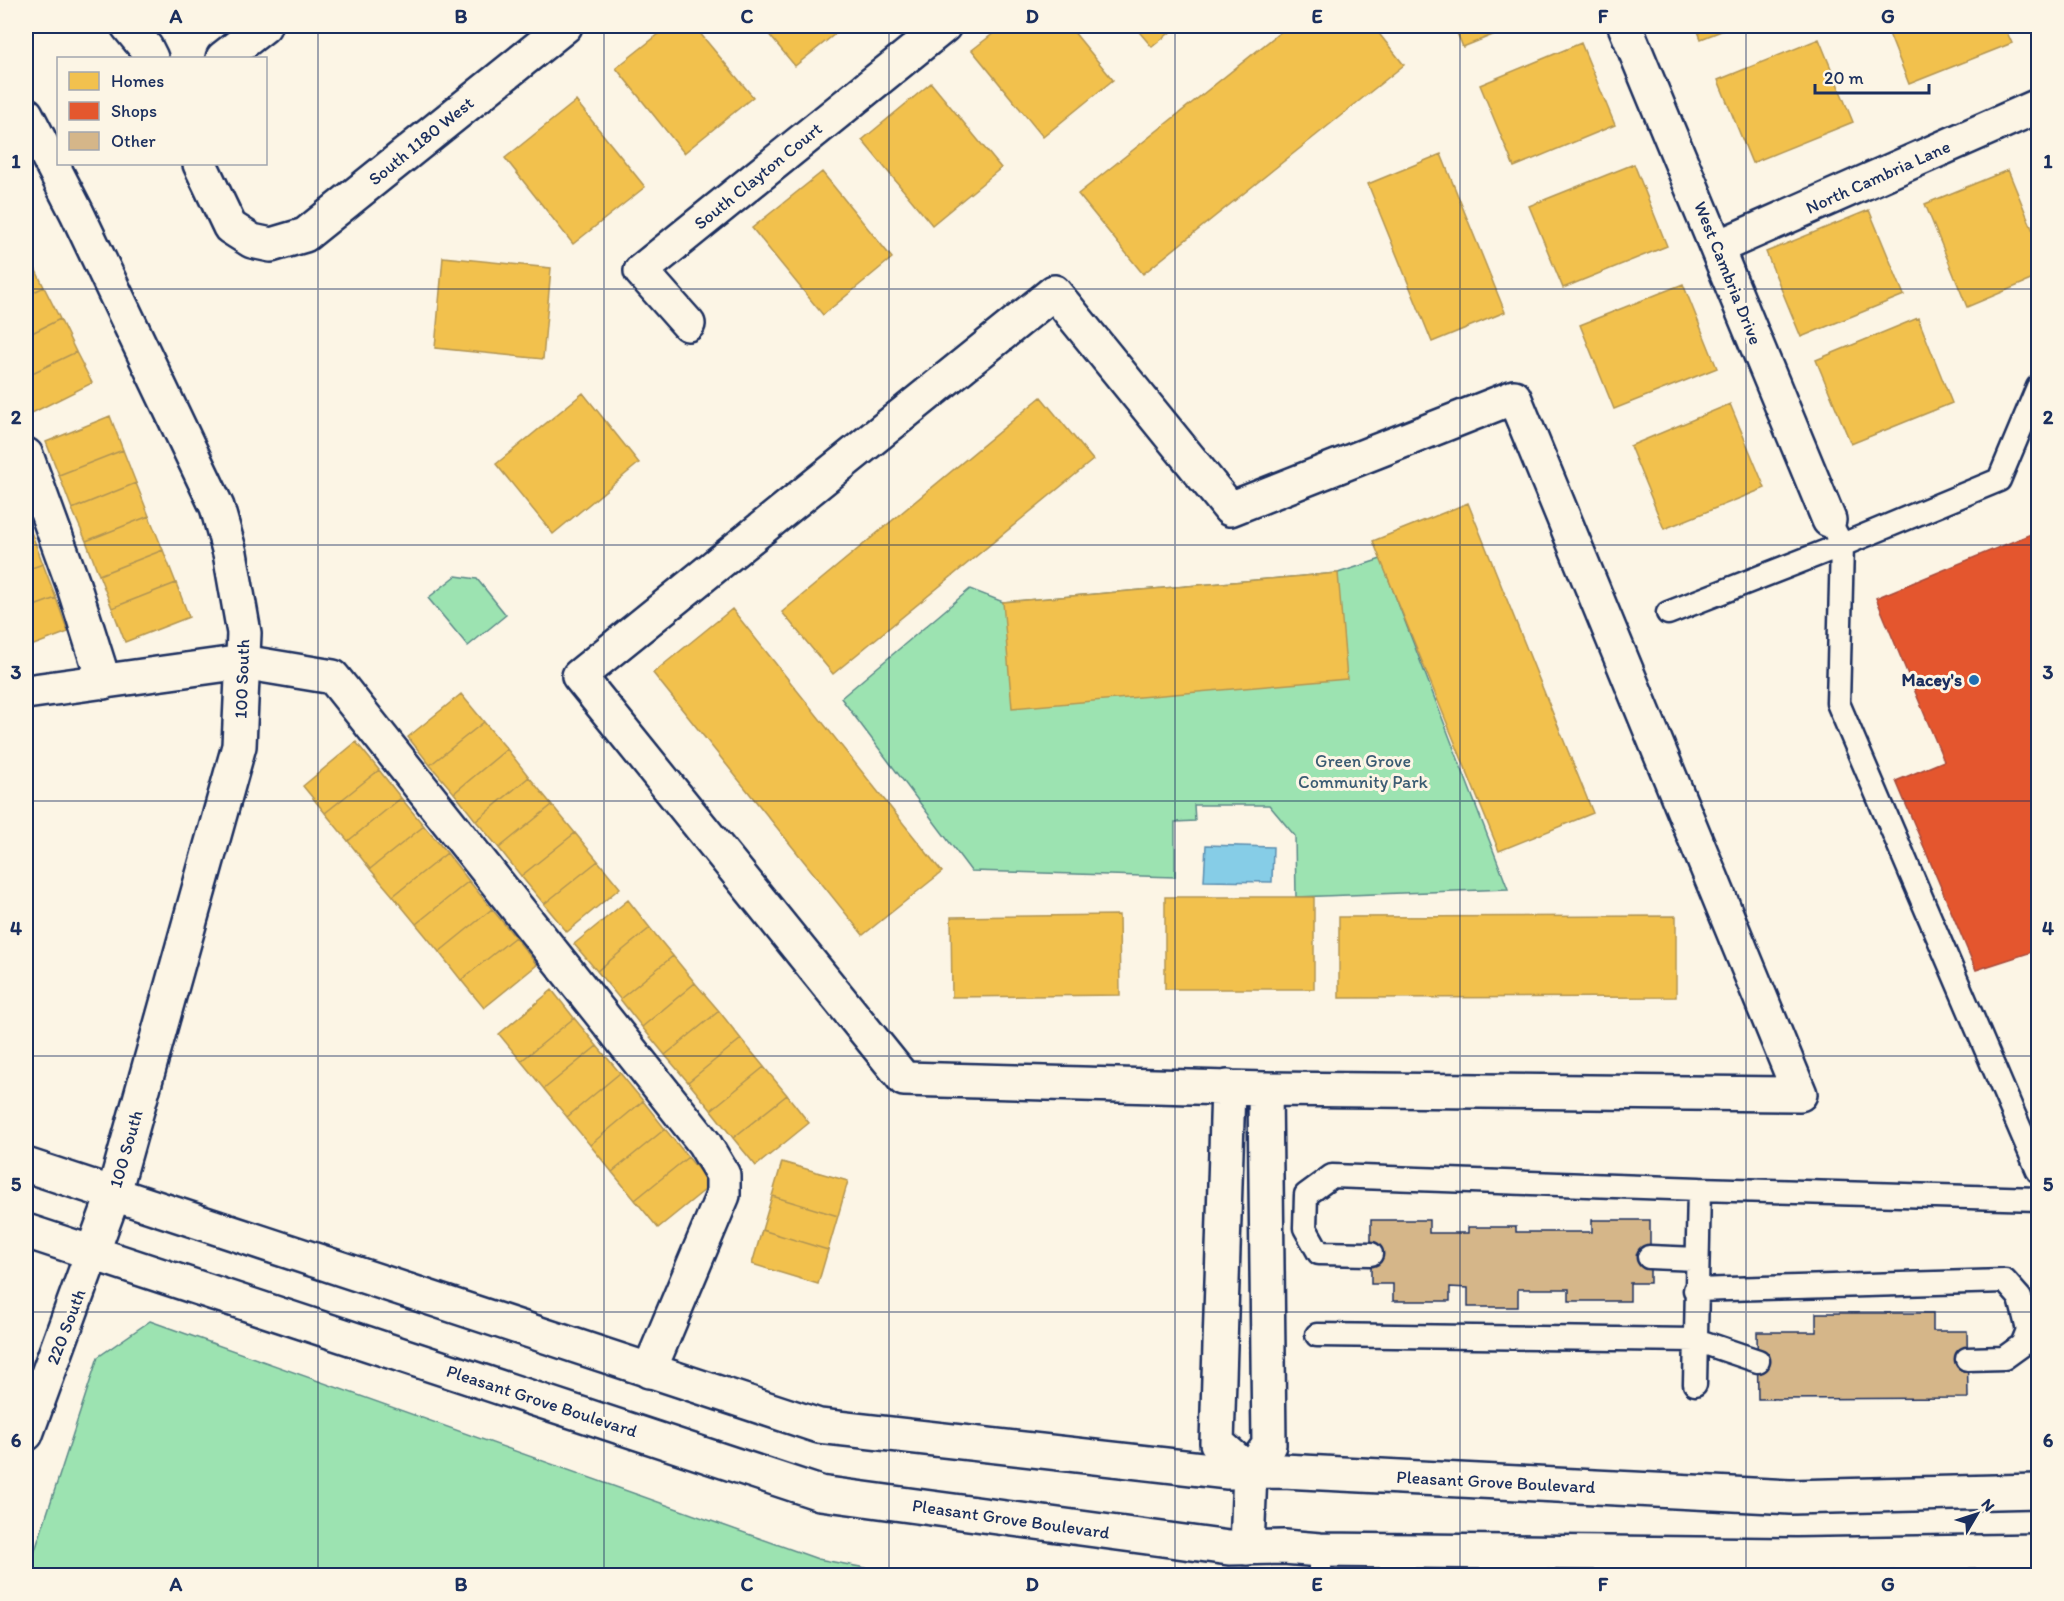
<svg xmlns="http://www.w3.org/2000/svg" width="2064" height="1601" font-family="Itim,sans-serif">
  <rect width="100%" height="100%" fill="#fcf5e5"/>
  <filter id="ink" filterUnits="userSpaceOnUse"><feTurbulence type="fractalNoise" baseFrequency=".0167" numOctaves="2"/><feDisplacementMap in="SourceGraphic" scale="12" xChannelSelector="R" yChannelSelector="G"/><feConvolveMatrix kernelMatrix="1 2 1 2 8 2 1 2 1" color-interpolation-filters="sRGB"/></filter>
  <g filter="url(#ink)">
    <path fill="#9ce3b1" stroke="#5c8988" stroke-width="1.5" d="M1381,559L1508,889L1296,897L1295,836L1269,805H1194L1195,821L1175,822V877L971,871L841,698L970,589L1003,602L1338,573Z
      M456,576L477,579L506,615L468,646L428,598Z
      M150,1321L818,1559L903,1575H27L98,1357Z"/>
    <path fill="#86cde7" stroke="#5b8eb0" stroke-width="1.5" d="M1206,845L1273,847L1272,882L1204,881Z"/>
    <path fill="#f2c14e" stroke="#b29553" stroke-width="1.5" d="M669,26H694L753,97L684,153L616,68Z
      M762,26H845L795,66Z
      M1003,26H1069L1113,80L1043,137L972,50Z
      M1134,26H1178L1152,47Z
      M1288,26H1373L1404,65L1143,274L1078,194Z
      M1454,26H1515L1463,47Z
      M1696,26H1734L1701,39Z
      M1886,26H2004L2012,43L1909,84Z
      M1819,39L1853,122L1752,163L1718,80Z
      M1581,43L1615,125L1514,167L1480,85Z
      M931,83L1001,168L932,225L862,140Z
      M576,101L645,187L573,244L505,158Z
      M1441,154L1505,312L1432,342L1368,184Z
      M1634,164L1667,246L1563,288L1529,206Z
      M2008,170L2038,243V277L1967,307L1925,204Z
      M822,172L892,258L823,315L752,228Z
      M1869,210L1904,295L1801,337L1766,252Z
      M28,254L44,287L26,296V256Z
      M443,257L551,268L543,359L435,348Z
      M1683,284L1717,368L1614,409L1580,325Z
      M44,287L60,319L26,336V296Z
      M1918,318L1952,403L1851,444L1816,360Z
      M60,319L76,352L26,376V336Z
      M76,352L92,383L30,414L26,405V376Z
      M583,393L639,463L553,534L496,464Z
      M1041,397L1093,460L833,674L782,612Z
      M1730,404L1765,488L1664,529L1630,446Z
      M110,416L123,450L59,475L46,442Z
      M123,450L136,483L72,509L59,475Z
      M136,483L149,516L86,541L72,509Z
      M1468,503L1593,813L1499,851L1373,541Z
      M149,516L163,550L99,575L86,541Z
      M30,529L43,564L26,570V531Z
      M163,550L176,583L112,608L99,575Z
      M43,564L56,598L26,609V570Z
      M1338,573L1347,679L1012,708L1003,602Z
      M176,583L189,617L125,642L112,608Z
      M56,598L68,632L26,648V609Z
      M732,609L942,872L863,935L653,673Z
      M461,694L484,722L430,765L408,737Z
      M484,722L507,749L454,793L430,765Z
      M356,742L379,770L325,813L303,786Z
      M507,749L529,777L476,821L454,793Z
      M379,770L401,798L348,841L325,813Z
      M529,777L552,805L499,848L476,821Z
      M401,798L424,826L370,869L348,841Z
      M552,805L575,833L521,876L499,848Z
      M424,826L447,853L393,896L370,869Z
      M575,833L598,861L544,904L521,876Z
      M447,853L469,881L416,924L393,896Z
      M598,861L620,888L567,932L544,904Z
      M469,881L492,909L439,952L416,924Z
      M1165,897H1314V989H1165Z
      M628,900L650,928L597,971L574,944Z
      M492,909L515,937L461,980L439,952Z
      M1119,915L1120,995L952,997L951,917Z
      M1676,916V997L1339,998V917Z
      M650,928L673,956L620,999L597,971Z
      M515,937L537,965L484,1008L461,980Z
      M673,956L695,983L642,1027L620,999Z
      M695,983L719,1011L665,1055L642,1027Z
      M552,990L574,1018L521,1061L499,1034Z
      M719,1011L741,1039L688,1082L665,1055Z
      M574,1018L597,1046L544,1089L521,1061Z
      M741,1039L764,1067L711,1110L688,1082Z
      M597,1046L620,1073L567,1117L544,1089Z
      M764,1067L787,1095L733,1138L711,1110Z
      M620,1073L643,1101L590,1145L567,1117Z
      M787,1095L809,1123L756,1166L733,1138Z
      M643,1101L665,1129L612,1172L590,1145Z
      M665,1129L688,1157L635,1200L612,1172Z
      M688,1157L711,1185L658,1228L635,1200Z
      M782,1162L848,1181L838,1216L772,1196Z
      M772,1196L838,1216L828,1250L762,1230Z
      M762,1230L828,1250L818,1284L752,1264Z"/>
    <path fill="#e4572e" stroke="#a84b3c" stroke-width="1.5" d="M2038,531V950L1976,970L1896,781L1944,761L1876,598Z"/>
    <path fill="#d5b689" stroke="#1b2f5e" stroke-width="1.5" d="M1371,1220H1429V1233H1468V1227H1516V1232H1592V1220H1650V1283H1630V1301H1569V1289H1518V1307H1468V1288L1450,1287V1301H1393V1284H1371Z
      M1816,1313H1933V1331H1967L1968,1398L1758,1399L1757,1332H1816Z"/>
    <g fill="none" stroke-linecap="round" stroke-linejoin="round">
      <g stroke="#1b2f5e" stroke-width="27">
        <path id="lane" d="M1829,520L1842,545L1838,703L2038,1171
          M1668,613L1842,545L1999,480L2038,387
          M1371,1254L1319,1253L1305,1228L1306,1195L1332,1176L1699,1189
          M1649,1257L1697,1259
          M1695,1290L2005,1281L2020,1298L2028,1330L2022,1345L2004,1358L1967,1359
          M1317,1335L1696,1340L1758,1361
          M1695,1384L1699,1189L2038,1199
          M1320,1550V1576"/>
      </g>
      <g stroke="#1b2f5e" stroke-width="38">
        <path id="street" d="M128,26L146,48L151,58
          M1625,26L1829,520
          M223,58L264,26
          M200,164L230,227L252,241L271,245L305,235L565,26
          M1718,247L2038,106
          M1054,292L1230,509L1514,397L1800,1094L1265,1089L904,1079L579,676Z
          M688,324L641,271L944,26
          M26,455L73,584L104,682
          M26,692L243,662L333,677L704,1143L723,1175V1195L649,1371
          M1228,1087L1217,1443L1250,1472
          M1247,1548L1250,1472L1269,1445L1265,1089"/>
      </g>
      <g stroke="#1b2f5e" stroke-width="38">
        <path id="secondary" d="M26,114L77,213L217,507L230,553L244,633L239,746L113,1196L26,1434"/>
      </g>
      <g stroke="#1b2f5e" stroke-width="38">
        <path id="primary" d="M26,1165L819,1426L1228,1472L1283,1471L1790,1497L2038,1491
          M26,1231L820,1493L1229,1548L1284,1547L1320,1550L1797,1555L2038,1551"/>
      </g>
      <use href="#lane" stroke="#fcf5e5" stroke-width="22"/>
      <use href="#street" stroke="#fcf5e5" stroke-width="33"/>
      <use href="#secondary" stroke="#fcf5e5" stroke-width="33"/>
      <use href="#primary" stroke="#fcf5e5" stroke-width="33"/>
    </g>
  </g>
  <path fill="none" stroke="#1b2f5e" stroke-width="1.5" stroke-opacity="0.55" d="M318,26V1576M604,26V1576M889,26V1576M1175,26V1576M1460,26V1576M1746,26V1576M26,289H2038M26,545H2038M26,801H2038M26,1056H2038M26,1312H2038"/>
  <circle fill="#1f6fb2" stroke="#fcf5e5" stroke-width="2" cx="1974" cy="680" r="6"/>
  <g text-anchor="middle" dominant-baseline="central" stroke-width="6" stroke-linejoin="round" paint-order="stroke">
    <g font-size="18" fill="#1b2f5e" stroke="#fcf5e5">
      <text transform="translate(421 141) rotate(-39)">South 1180 West</text>
      <text transform="translate(758 176) rotate(-39)">South Clayton Court</text>
      <text transform="translate(1878 177) rotate(-24)">North Cambria Lane</text>
      <text transform="translate(1728 273) rotate(68)">West Cambria Drive</text>
      <text transform="translate(242 679) rotate(-88)">100 South</text>
      <text transform="translate(126 1149) rotate(-74)">100 South</text>
      <text transform="translate(66 1327) rotate(-69)">220 South</text>
      <text transform="translate(542 1401) rotate(18)">Pleasant Grove Boulevard</text>
      <text transform="translate(1496 1482) rotate(3)">Pleasant Grove Boulevard</text>
      <text transform="translate(1011 1519) rotate(8)">Pleasant Grove Boulevard</text>
    </g>
    <g font-size="18" font-weight="bold" fill="#1b2f5e" stroke="#fcf5e5" text-anchor="end">
      <text x="1962" y="680">Macey's</text>
    </g>
    <g font-size="18" fill="#3b5c73" stroke="#fcf5e5">
      <text x="1363" y="761">Green Grove<tspan x="1363" dy="21">Community Park</tspan></text>
    </g>
  </g>
  <rect width="2064" height="1601" fill="none" stroke="#fcf5e5" stroke-width="66"/>
  <rect x="57" y="57" width="210" height="108" fill="#fcf5e5" stroke="#a2a6af" stroke-width="1.5"/>
  <rect x="69" y="72" width="30" height="18" fill="#f2c14e" stroke="#a2a6af" stroke-width="1.5"/>
  <text x="111" y="87" font-size="18" fill="#1b2f5e">Homes</text>
  <rect x="69" y="102" width="30" height="18" fill="#e4572e" stroke="#a2a6af" stroke-width="1.5"/>
  <text x="111" y="117" font-size="18" fill="#1b2f5e">Shops</text>
  <rect x="69" y="132" width="30" height="18" fill="#d5b689" stroke="#a2a6af" stroke-width="1.5"/>
  <text x="111" y="147" font-size="18" fill="#1b2f5e">Other</text>
  <g transform="translate(1977 1514) rotate(51)" stroke="#fcf5e5" stroke-width="4.5" paint-order="stroke">
  <path d="M0-4.5L10 22L0 15L-10 22Z" fill="#1b2f5e"/>
  <text y="-9" font-size="16" font-weight="bold" text-anchor="middle" fill="#1b2f5e">N</text>
  </g>
  <path d="M1815 84v9h114v-9" fill="none" stroke="#1b2f5e" stroke-width="3"/>
  <text x="1824" y="84" font-size="18" fill="#1b2f5e" stroke="#fcf5e5" stroke-width="4.5" paint-order="stroke">20 m</text>
  <rect x="33" y="33" width="1998" height="1535" fill="none" stroke="#1b2f5e" stroke-width="2"/>
  <g font-size="20" text-anchor="middle" font-weight="bold" fill="#1b2f5e">
    <text x="176" y="23">A</text>
    <text x="461" y="23">B</text>
    <text x="747" y="23">C</text>
    <text x="1032" y="23">D</text>
    <text x="1317" y="23">E</text>
    <text x="1603" y="23">F</text>
    <text x="1888" y="23">G</text>
    <text x="16" y="168">1</text>
    <text x="2048" y="168">1</text>
    <text x="16" y="424">2</text>
    <text x="2048" y="424">2</text>
    <text x="16" y="679">3</text>
    <text x="2048" y="679">3</text>
    <text x="16" y="935">4</text>
    <text x="2048" y="935">4</text>
    <text x="16" y="1191">5</text>
    <text x="2048" y="1191">5</text>
    <text x="16" y="1447">6</text>
    <text x="2048" y="1447">6</text>
    <text x="176" y="1591">A</text>
    <text x="461" y="1591">B</text>
    <text x="747" y="1591">C</text>
    <text x="1032" y="1591">D</text>
    <text x="1317" y="1591">E</text>
    <text x="1603" y="1591">F</text>
    <text x="1888" y="1591">G</text>
  </g>
</svg>
